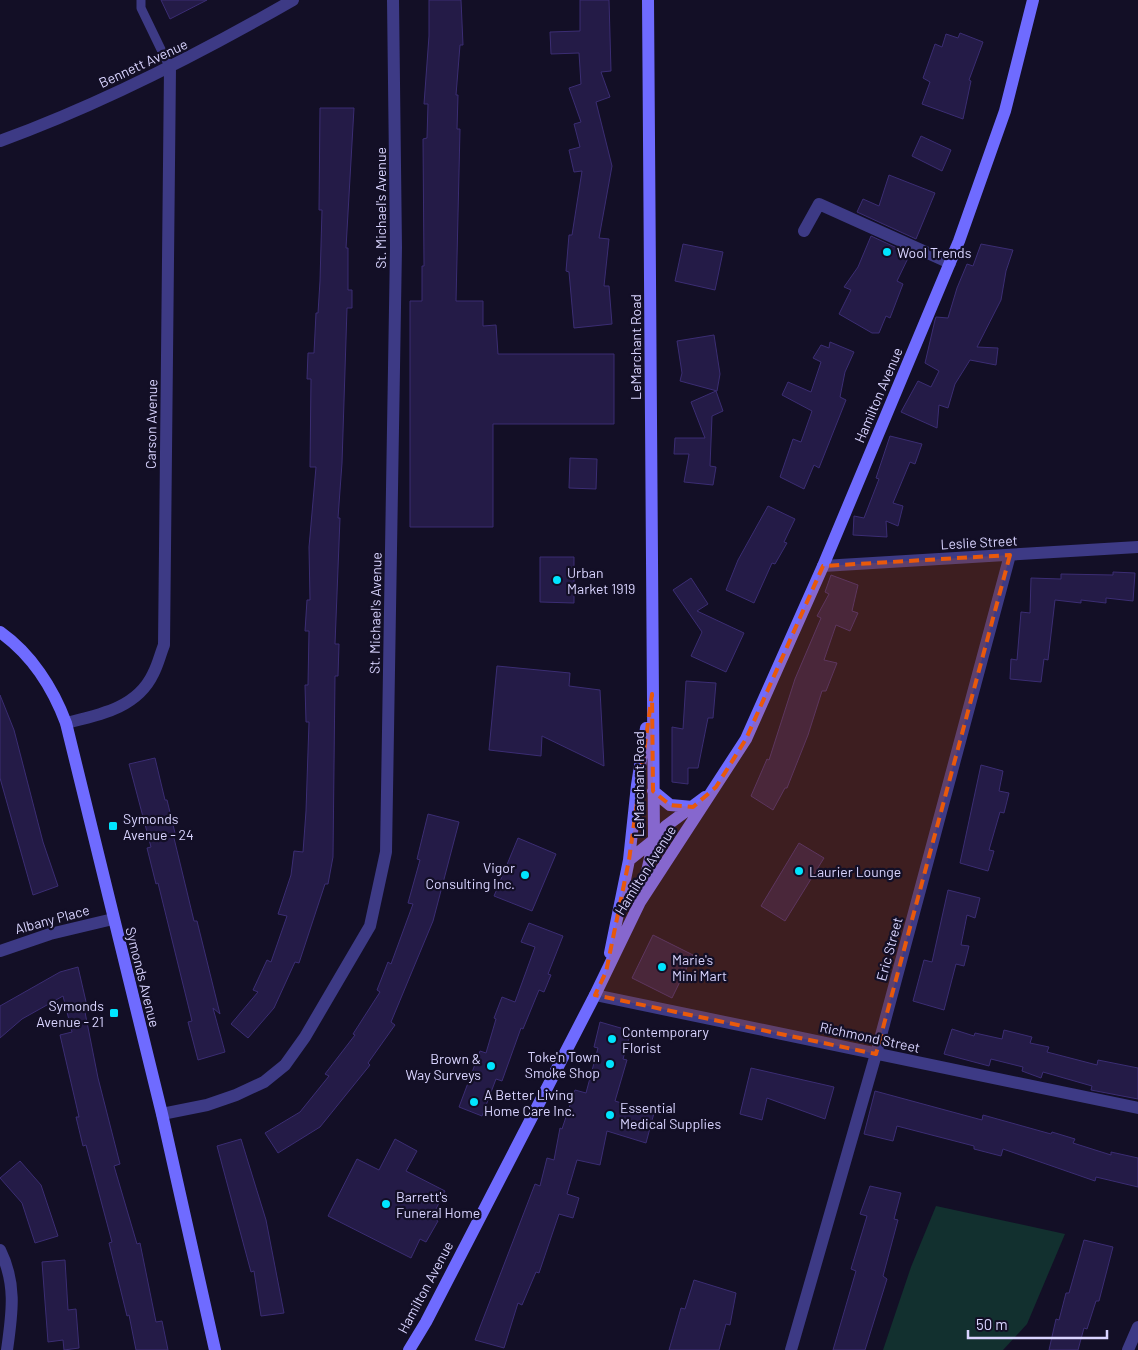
<svg xmlns="http://www.w3.org/2000/svg" width="1138" height="1350" font-family="Barlow,sans-serif">
  <rect width="100%" height="100%" fill="#130f26"/>
  <path fill="#12302f" d="M936,1206L1065,1234L1027,1324L1003,1350H883L911,1267Z"/>
  <path fill="#241b47" stroke="#3b2d73" d="M161,0H207L170,19Z
    M429,0H461L463,45H460L456,95H458L457,129H460L456,301H483V326L496,325L498,354H614V424H493V527H410V301H422V266H424L423,139L427,138L428,104H424L429,36Z
    M580,0H609L611,71L601,72L610,97L596,102L612,166L599,238L609,239L604,286H609L612,324L574,328L569,272L566,271L569,235H572L582,171L574,172L569,150L580,147L574,124L581,122L569,88L581,84L579,53L551,54L550,32L580,31Z
    M960,33L983,42L969,80L971,81L963,119L922,104L930,82L923,78L935,44L942,47L946,34L958,38Z
    M320,108H354L346,248H348V290H352V308H347L342,463L338,518H340L335,644H339L338,676H335L333,857L328,884H325L299,963L295,962L274,1008L248,1038L231,1024L258,992L253,990L267,960L271,962L287,916L278,914L291,875L294,851L303,852L306,811L309,722H306L305,685H308L309,631H305L307,600H310L309,547L316,467H310L311,379H307L308,353H314L316,313H318L320,281L322,210H319Z
    M921,136L951,150L942,171L912,156Z
    M889,175L935,193L916,239L857,212L863,199L879,206Z
    M871,236L910,254L897,281L903,284L890,318L886,316L879,333H872L839,314L851,290L844,287L858,267Z
    M683,244L723,252L715,290L675,281Z
    M981,244L1013,250L1006,271L1001,300L977,347L998,348L996,365L970,360L955,384L948,408L939,405L937,428L901,412L918,381L931,387L939,371L925,363L935,320L936,317L948,318L957,288L967,264L973,266Z
    M714,335L720,374L717,391L680,381L682,373L677,341Z
    M830,342L854,352L845,372L840,397L846,400L819,468L814,465L804,489L780,477L793,439L801,442L812,411L782,395L788,382L811,392L821,362L813,358L821,345L829,348Z
    M716,391L723,411L712,416L710,466L716,467L713,485L684,482L689,454H674L675,438H705L691,402Z
    M890,436L922,444L915,464L910,462L893,503L903,506L898,526L886,521L887,537L853,535L854,516L864,518L879,479L876,478Z
    M570,458L597,459L596,489L569,488Z
    M768,506L795,519L784,542L787,543L775,564L772,563L754,603L726,590L738,560Z
    M540,557H574V603L540,602Z
    M1113,572L1135,573L1133,601L1106,598V603L1081,600V603L1055,600L1048,660L1044,659L1041,682L1010,679L1011,659L1017,660L1021,612L1030,613L1031,578L1061,579V574L1113,575Z
    M831,575L858,585L852,611L858,613L850,631L836,625L824,660L837,663L826,691H822L808,735L787,788H785L773,810L751,796L767,759L769,760L795,679L821,618L817,616L829,594L825,592Z
    M691,578L708,604L697,611L744,633L726,672L691,656L702,632L673,590Z
    M497,666L570,673L569,686L600,690L604,766L542,736L541,756L489,750Z
    M686,681L716,683L713,718H708L698,768H688V784L672,782V727L683,729Z
    M0,695L14,730L43,842L58,886L33,895L0,778Z
    M155,758L165,800H167L175,833L173,834L194,921H197L220,1014L213,1008L225,1052L198,1060L188,1022L192,1021L158,883L156,884L147,848L151,847L129,764Z
    M981,765L1003,771L999,791L1009,793L1004,813L1000,812L989,850L994,851L988,871L960,863Z
    M428,814L459,822L433,921L391,1022L395,1025L368,1063L370,1065L320,1127L278,1153L265,1133L300,1112L329,1076L325,1074L355,1035L353,1034L380,992L377,990L388,962L391,964L413,904L408,903L420,860L417,859Z
    M518,838L556,854L532,911L494,896Z
    M799,843L824,858L785,921L761,906Z
    M948,890L980,898L975,918L967,915L961,945L969,946L964,966L956,964L944,1010L913,1001L924,960L932,962Z
    M529,923L563,936L548,974L551,975L544,992L539,990L523,1029L521,1028L502,1081L496,1079L482,1116L459,1107L480,1051L486,1053L496,1019L494,1018L502,997L515,1002L535,947L521,942Z
    M653,935L693,955L672,998L632,978Z
    M78,967L87,1006L84,1007L98,1078L120,1164L114,1166L137,1244L140,1243L156,1322L162,1321L168,1350H136L129,1315L127,1316L109,1243L112,1242L86,1145L83,1146L76,1117H79L60,1035L72,1032L63,996L22,1019L0,1038V1006L60,972Z
    M600,1022L631,1031L623,1059L627,1060L615,1101L654,1113L646,1143L607,1131L600,1165L577,1160L567,1194L579,1198L573,1218L559,1214L539,1273L536,1272L522,1305L518,1303L504,1348L475,1340L535,1184L540,1186L547,1158L554,1160L560,1128L562,1129L575,1090L586,1093L598,1048L594,1047Z
    M952,1029L974,1036L975,1033L1002,1039L1004,1030L1032,1037L1030,1043L1049,1047L1047,1052L1097,1065L1098,1060L1138,1068V1099L1091,1090L1092,1086L1043,1072L1041,1078L1022,1071L1023,1067L991,1059L989,1066L944,1054Z
    M751,1068L834,1087L825,1119L767,1098L762,1120L740,1114Z
    M875,1091L982,1120L983,1115L1051,1134L1052,1132L1075,1139L1073,1143L1111,1155V1152L1138,1158V1187L1096,1177L1095,1181L1003,1149L1001,1156L974,1149V1146L897,1126L893,1141L864,1134Z
    M241,1139L266,1220L284,1313L261,1316L254,1271L251,1272L217,1146Z
    M395,1139L417,1151L406,1171L445,1191L432,1217L438,1221L426,1242L420,1239L411,1258L328,1216L357,1159L379,1170Z
    M20,1161L41,1185L58,1236L35,1243L22,1203L0,1178Z
    M870,1186L901,1193L894,1219L898,1220L883,1276L887,1279L865,1350H833L856,1271L851,1269L867,1216L860,1214Z
    M1084,1240L1113,1247L1099,1301H1096L1087,1329L1084,1328L1078,1350H1049L1056,1319L1059,1320L1066,1293H1069Z
    M65,1260L68,1310L76,1309L79,1348L64,1350L63,1340L48,1342L42,1262Z
    M694,1280L736,1293L730,1325L726,1324L719,1350H669L681,1308L685,1309Z"/>
  <g fill="none" stroke-linecap="round" stroke-linejoin="round">
    <path stroke="#3d3a85" stroke-width="9" d="M141,0V8L170,68"/>
    <path stroke="#3d3a85" stroke-width="12" d="M0,141C102,104 199,54 293,0
      M804,231L819,204L950,263
      M823,566L1138,547
      M66,723C99,715 137,708 153,674C158,665 160,655 164,645L170,68
      M0,951L50,934L113,919
      M595,995L1138,1108
      M162,1114L207,1105L236,1095L264,1082L285,1065L305,1037L370,926L386,852L396,247L393,0
      M0,1250C17,1284 12,1314 7,1350
      M791,1350L876,1054L1010,555
      M1128,1350L1138,1327"/>
    <path stroke="#6f6bff" stroke-width="12" d="M0,632C31,654 53,688 66,723L162,1114L215,1350
      M653,791L670,805L693,807
      M629,860L654,840L666,826L705,797
      M642,894L654,840L648,0
      M610,953L629,860L637,785L646,728
      M409,1350L426,1322L595,995L640,902L746,739L823,566L959,241L1005,111L1033,0"/>
  </g>
  <path fill="#e8590c" fill-opacity="0.2" stroke="#e8590c" stroke-width="4" stroke-dasharray="10 6" stroke-linejoin="round" d="M1010,555L876,1054L595,995L606,972L629,860L652,694L653,791L670,805L693,807L716,787L746,739L823,566Z"/>
  <g fill="#00e5ff" stroke="#130f26" stroke-width="2">
    <circle cx="887" cy="252" r="5"/>
    <circle cx="557" cy="580" r="5"/>
    <rect x="108" y="821" width="10" height="10" rx="2.5"/>
    <circle cx="799" cy="871" r="5"/>
    <circle cx="525" cy="875" r="5"/>
    <circle cx="662" cy="967" r="5"/>
    <rect x="109" y="1008" width="10" height="10" rx="2.5"/>
    <circle cx="612" cy="1039" r="5"/>
    <circle cx="610" cy="1064" r="5"/>
    <circle cx="491" cy="1066" r="5"/>
    <circle cx="474" cy="1102" r="5"/>
    <circle cx="610" cy="1115" r="5"/>
    <circle cx="386" cy="1204" r="5"/>
  </g>
  <g text-anchor="middle" dominant-baseline="central" stroke-width="4.5" stroke-linejoin="round" paint-order="stroke">
    <g font-size="14" fill="#d9d4ff" stroke="#130f26">
      <text transform="translate(143 63) rotate(-25)">Bennett Avenue</text>
      <text transform="translate(380 208) rotate(-90)">St. Michael's Avenue</text>
      <text transform="translate(635 347) rotate(-90)">LeMarchant Road</text>
      <text transform="translate(878 395) rotate(-67)">Hamilton Avenue</text>
      <text transform="translate(151 424) rotate(-89)">Carson Avenue</text>
      <text transform="translate(979 542) rotate(-3)">Leslie Street</text>
      <text transform="translate(375 613) rotate(-89)">St. Michael's Avenue</text>
      <text transform="translate(638 784) rotate(-90)">LeMarchant Road</text>
      <text transform="translate(645 870) rotate(-58)">Hamilton Avenue</text>
      <text transform="translate(52 919) rotate(-15)">Albany Place</text>
      <text transform="translate(889 949) rotate(-75)">Eric Street</text>
      <text transform="translate(143 977) rotate(76)">Symonds Avenue</text>
      <text transform="translate(870 1037) rotate(12)">Richmond Street</text>
      <text transform="translate(425 1287) rotate(-62)">Hamilton Avenue</text>
    </g>
    <g font-size="14" fill="#d9d4ff" stroke="#130f26" text-anchor="start">
      <text x="897" y="252">Wool Trends</text>
      <text x="567" y="572">Urban<tspan x="567" dy="16">Market 1919</tspan></text>
      <text x="123" y="818">Symonds<tspan x="123" dy="16">Avenue - 24</tspan></text>
      <text x="515" y="867" text-anchor="end">Vigor<tspan x="515" dy="16">Consulting Inc.</tspan></text>
      <text x="809" y="871">Laurier Lounge</text>
      <text x="672" y="959">Marie's<tspan x="672" dy="16">Mini Mart</tspan></text>
      <text x="104" y="1005" text-anchor="end">Symonds<tspan x="104" dy="16">Avenue - 21</tspan></text>
      <text x="622" y="1031">Contemporary<tspan x="622" dy="16">Florist</tspan></text>
      <text x="600" y="1056" text-anchor="end">Toke'n Town<tspan x="600" dy="16">Smoke Shop</tspan></text>
      <text x="481" y="1058" text-anchor="end">Brown &amp;<tspan x="481" dy="16">Way Surveys</tspan></text>
      <text x="484" y="1094">A Better Living<tspan x="484" dy="16">Home Care Inc.</tspan></text>
      <text x="620" y="1107">Essential<tspan x="620" dy="16">Medical Supplies</tspan></text>
      <text x="396" y="1196">Barrett's<tspan x="396" dy="16">Funeral Home</tspan></text>
    </g>
  </g>
  <path d="M968 1330v8h139v-8" fill="none" stroke="#d9d4ff" stroke-width="2.5"/>
  <text x="976" y="1330" font-size="15" fill="#d9d4ff" stroke="#130f26" stroke-width="4" paint-order="stroke">50 m</text>
</svg>
